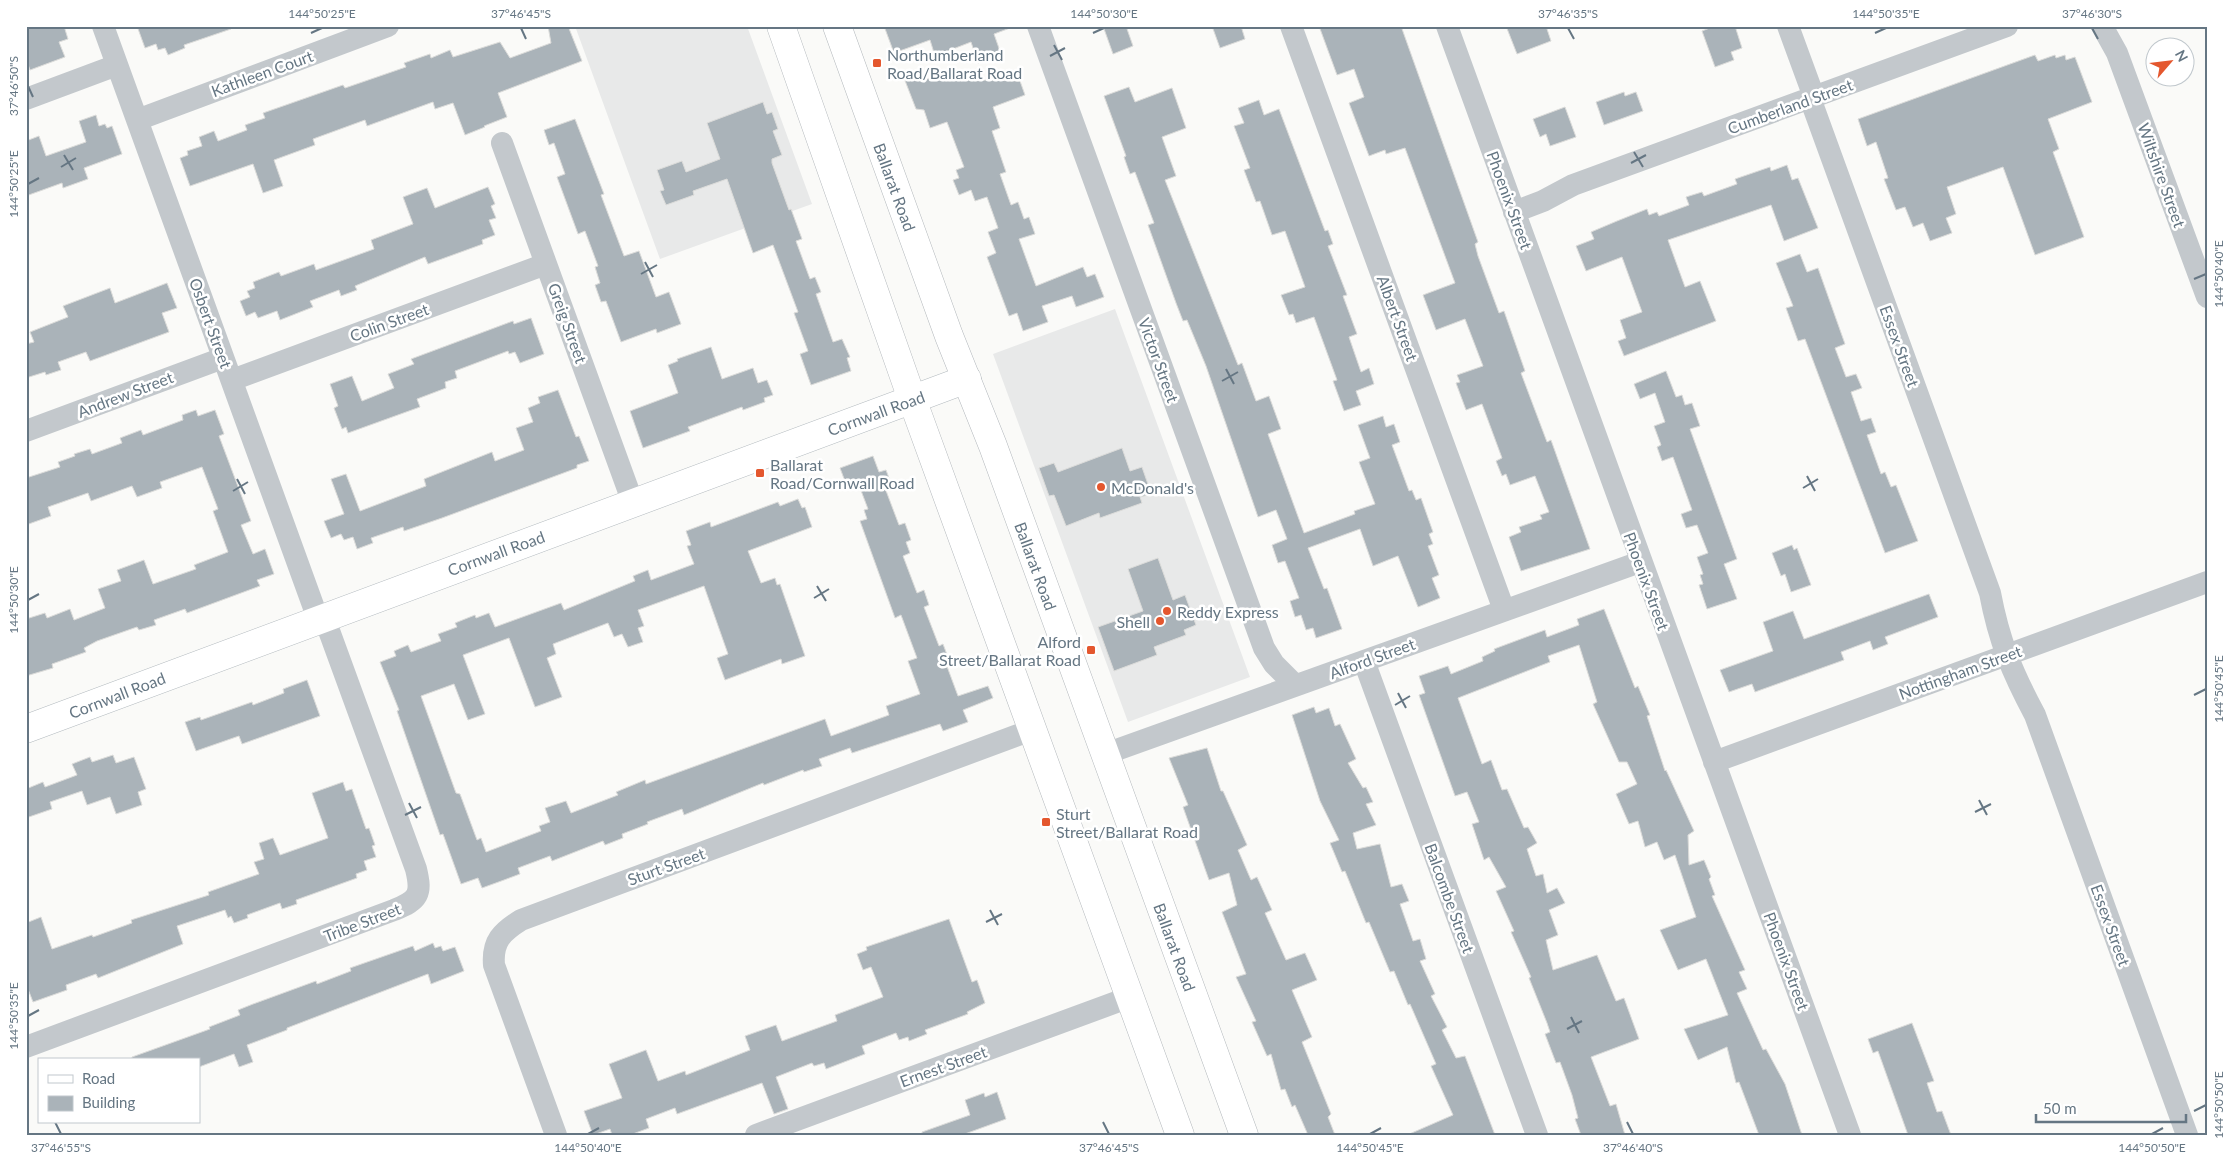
<svg xmlns="http://www.w3.org/2000/svg" width="2233" height="1161" font-family="Lato,sans-serif">
  <rect width="100%" height="100%" fill="#fafaf8"/>
  <path fill="#e8e9e9" d="M575,26H747L812,204L660,259Z
    M1115,309L1250,677L1128,722L993,354Z"/>
  <path fill="#aab3b9" stroke="#dcdcda" d="M26,26H64L68,39L59,42L65,57L30,70L26,59Z
    M137,26H231V29L184,45L185,48L168,55L165,48L158,50L156,44L145,48Z
    M548,26H568L582,61L498,93L507,117L484,126L485,127L465,135L453,103L435,109L433,102L367,126L365,120L313,139L315,145L274,160L283,186L263,193L253,164L190,186L180,158L188,155L187,151L202,146L199,137L214,131L218,141L247,130L245,125L265,118L263,113L343,85L345,88L406,67L404,63L430,54L431,58L450,50L453,57L500,42L510,58L551,43Z
    M884,26H1010V28L994,34L1001,54L978,63L971,42L935,56L930,40L894,53Z
    M1103,26H1126L1133,46L1113,54Z
    M1212,26H1241L1245,39L1220,48Z
    M1319,26H1401L1478,242L1475,244L1478,256L1499,313L1504,311L1525,371L1521,373L1547,442L1551,440L1590,549L1521,571L1509,537L1521,532L1519,527L1542,519L1540,515L1549,512L1535,476L1510,485L1506,474L1502,476L1496,461L1502,458L1482,404L1466,410L1456,383L1460,382L1457,375L1483,366L1465,319L1436,330L1423,295L1455,283L1405,148L1386,154L1385,150L1369,156L1349,103L1364,97L1354,69L1337,75Z
    M1506,26H1546L1551,41L1517,54Z
    M1715,26H1735L1742,48L1731,52L1734,60L1715,67L1702,31Z
    M2035,55L2038,61L2055,55L2056,58L2065,55L2066,60L2075,57L2092,102L2048,119L2059,149L2053,152L2084,237L2035,255L2003,167L1947,187L1956,214L1946,218L1952,233L1930,241L1923,223L1913,227L1905,207L1896,210L1884,179L1888,178L1876,142L1867,146L1858,119Z
    M904,78L1020,81L1025,95L993,107L1000,128L992,131L1006,172L1000,174L1011,205L1018,202L1024,219L1029,217L1035,234L1019,239L1036,286L1083,267L1087,277L1095,274L1104,297L1076,307L1072,296L1042,306L1048,322L1023,331L1017,313L1009,316L987,257L996,253L988,232L998,228L987,197L975,201L971,190L959,195L953,180L959,178L956,170L964,167L947,122L930,128L924,110L916,109Z
    M1129,87L1135,102L1172,88L1186,128L1162,137L1176,176L1165,180L1238,365L1242,363L1256,401L1269,396L1281,429L1268,434L1304,533L1355,514L1354,511L1375,504L1359,462L1370,458L1358,425L1383,416L1386,427L1394,424L1400,442L1392,445L1409,491L1412,490L1416,500L1421,498L1433,532L1429,534L1433,544L1428,546L1439,575L1432,578L1440,598L1418,607L1398,556L1373,566L1360,529L1308,548L1324,589L1327,588L1342,629L1316,638L1313,628L1306,630L1301,615L1295,617L1290,601L1299,598L1285,561L1278,563L1272,545L1287,539L1276,510L1258,517L1206,366L1187,320L1183,321L1176,303L1148,225L1154,223L1135,172L1130,174L1124,157L1126,156L1104,96Z
    M1624,92L1625,96L1636,92L1643,111L1604,125L1596,102Z
    M1259,100L1264,115L1279,109L1325,231L1328,230L1333,244L1328,246L1347,295L1343,296L1357,334L1349,337L1361,372L1369,368L1374,384L1356,391L1361,405L1344,411L1333,381L1337,380L1314,317L1296,323L1293,314L1289,315L1281,295L1305,287L1285,231L1272,235L1260,201L1256,202L1244,170L1250,168L1234,126L1244,123L1238,108Z
    M763,102L767,114L772,112L778,129L773,131L782,155L772,159V163L789,210L791,209L802,239L796,241L810,279L815,277L821,292L816,294L833,342L842,339L850,357L847,358L851,371L811,385L800,354L808,351L794,313L798,312L773,245L753,253L727,179L693,191L694,195L666,205L660,191L664,190L657,170L682,161L686,172L720,159L707,123Z
    M1565,107L1576,137L1550,146L1546,134L1540,137L1533,119Z
    M96,115L99,126L105,124L107,128L112,126L122,154L84,168L88,179L63,188L62,183L26,196V141L39,136L46,156L86,142L79,121Z
    M575,119L604,194L601,195L624,256L639,251L656,297L669,292L681,324L657,333L656,329L621,342L606,301L601,302L595,285L600,283L595,267L598,266L585,231L578,234L557,177L565,174L554,143L549,145L544,130Z
    M1787,165L1792,180L1798,178L1818,228L1784,241L1771,205L1668,240L1685,287L1700,281L1716,321L1624,356L1618,341L1626,338L1620,320L1642,312L1622,257L1586,271L1576,246L1594,239L1591,232L1617,221L1647,209L1649,215L1657,212L1659,216L1689,205L1686,197L1702,192L1704,196L1737,184L1735,179L1770,167L1771,171Z
    M488,187L495,204L491,206L496,218L489,220L495,235L482,240L483,244L428,264L425,257L355,286L357,290L341,296L339,290L310,301L313,307L280,320L277,311L258,318L255,312L246,316L240,301L250,297L247,291L255,288L253,282L279,272L281,276L314,264L316,270L374,249L371,240L413,224L403,197L427,188L435,208Z
    M1800,254L1807,272L1818,268L1845,344L1835,348L1846,377L1856,374L1862,388L1851,392L1861,421L1871,418L1876,432L1867,435L1881,474L1885,472L1891,487L1896,485L1918,541L1885,553L1805,339L1798,341L1786,308L1793,306L1776,263Z
    M167,283L177,308L162,313L169,332L90,361L86,352L58,362L61,370L46,375L45,372L26,378V344L34,342L30,332L68,317L63,306L110,288L115,303Z
    M531,318L544,354L520,363L515,352L509,354L508,351L455,371L457,378L445,382L446,388L417,399L420,407L348,433L346,427L342,429L334,408L338,406L330,384L352,376L362,401L394,388L388,374L414,364L411,359L513,321L514,324Z
    M711,347L722,379L753,368L758,383L767,380L773,395L764,398L765,402L743,410L742,407L688,427L690,431L643,448L630,411L678,393L668,365L678,361L677,359Z
    M1666,371L1676,397L1682,395L1685,405L1692,403L1700,426L1690,429L1737,559L1724,564L1737,599L1707,609L1699,585L1703,584L1700,575L1703,574L1697,557L1708,553L1697,525L1686,528L1681,514L1692,510L1673,457L1662,461L1657,447L1661,445L1654,426L1665,422L1655,393L1640,399L1634,384Z
    M558,390L576,437L579,436L589,461L577,465V468L442,518L404,531L403,527L371,538L373,543L357,549L353,537L344,540L341,534L331,538L324,521L344,514L331,479L346,474L360,511L426,486L424,479L492,452L495,461L524,450L516,428L533,422L528,408L540,403L538,397Z
    M196,410L198,416L215,410L224,434L219,436L251,521L241,525L253,554L265,549L274,574L257,580L260,586L187,613L185,609L154,620L156,625L139,630L137,627L97,641L84,648L86,652L52,664L53,668L26,676V619L45,613L47,618L70,609L74,620L105,608L98,589L121,581L117,570L144,560L153,584L196,569L194,565L228,552L213,511L218,509L202,467L160,482L162,488L137,497L132,486L91,501L88,493L48,507L51,516L26,525V478L60,467L58,462L75,456L74,454L90,449L92,454L122,443L120,438L141,430L143,435L183,420L182,415Z
    M1122,448L1130,471L1142,467L1150,490L1147,492L1148,495L1140,497L1142,503L1100,518L1099,513L1066,526L1054,495L1049,496L1039,468L1054,463L1058,472Z
    M873,456L879,472L886,470L892,486L885,488L899,525L905,523L911,540L906,542L910,553L903,556L917,593L924,590L929,605L924,607L939,646L943,644L949,660L945,661L958,696L988,686L993,698L963,710L968,722L943,731L940,724L852,753L850,748L819,759L822,766L804,772L803,770L764,785L763,783L684,815L682,809L647,822L648,824L622,834L623,838L605,845L603,841L552,861L550,856L518,868L520,874L504,880L482,888L478,878L461,884L443,834L440,835L397,711L399,710L380,662L396,656L394,651L408,645L411,652L441,641L438,634L457,627L455,623L475,615L476,618L489,613L495,627L561,603L564,610L635,581L633,576L648,570L651,580L694,564L687,546L691,545L686,531L710,522L711,527L778,502L780,506L798,499L802,508L805,507L812,527L748,551L761,583L775,578L777,585L780,584L805,656L782,664L781,659L725,680L717,658L728,654L704,586L638,610L644,626L638,628L643,642L628,647L622,634L614,637L608,623L553,644L556,654L547,658L562,697L535,707L509,638L463,655L485,714L468,720L454,684L421,696L456,793L460,794L477,840L481,838L486,852L541,831L539,826L550,822L545,808L566,801L571,813L618,795L616,792L645,780L646,784L825,719L831,736L889,715L886,706L920,694L908,661L917,658L901,615L895,618L860,521L867,519L864,510L868,509L857,480L846,484L840,468Z
    M1792,545L1794,550L1797,548L1811,585L1791,592L1785,574L1781,576L1772,553Z
    M1158,558L1173,600L1185,595L1196,625L1184,630L1186,635L1154,647L1157,655L1114,671L1098,627L1143,611L1128,569Z
    M1929,594L1938,617L1885,637L1888,644L1873,650L1870,641L1841,652L1844,660L1755,692L1752,684L1729,692L1720,670L1773,651L1763,622L1793,611L1804,639Z
    M1604,609L1635,688L1638,686L1650,715L1647,716L1665,771L1666,770L1694,831L1688,835L1689,865L1704,860L1711,877L1709,879L1715,895L1712,896L1745,970L1739,972L1747,989L1737,993L1763,1050L1766,1049L1785,1084L1802,1135H1759L1739,1082L1736,1083L1727,1047L1698,1060L1684,1029L1728,1015L1706,959L1678,970L1660,930L1696,917L1675,855L1664,860L1657,842L1645,847L1638,821L1629,824L1616,794L1637,784L1627,762H1619L1593,704L1597,702L1579,645L1548,656L1550,662L1458,698L1482,764L1491,760L1502,790L1507,789L1524,828L1528,827L1537,843L1527,849L1536,876L1543,874L1547,893L1557,888L1565,903L1549,910L1558,935L1546,940L1553,970L1597,955L1616,1001L1624,998L1639,1039L1591,1057L1610,1106L1616,1104L1625,1135H1581L1575,1119L1578,1118L1572,1095L1560,1062L1556,1063L1545,1034L1550,1032L1547,1023L1529,978L1531,977L1511,932L1514,931L1496,891L1506,887L1489,857L1484,860L1472,824L1479,822L1467,792L1455,796L1419,695L1425,693L1419,676L1448,666L1451,674L1483,661L1482,657L1495,651L1494,649L1545,630L1547,637L1579,625L1577,619Z
    M307,680L320,716L242,744L239,736L196,751L185,722L200,717L201,720L252,702L253,705L284,693L283,689Z
    M1314,707L1316,713L1329,708L1335,726L1340,724L1356,759L1348,763L1363,788L1366,787L1373,802L1366,804L1376,825L1353,833L1357,849L1380,844L1391,887L1402,884L1409,901L1400,904L1413,941L1420,939L1426,959L1420,961L1435,994L1431,996L1447,1027L1442,1030L1456,1058L1465,1056L1495,1135H1407L1453,1115L1431,1066L1436,1064L1410,1004L1408,1005L1394,971L1390,972L1369,922L1366,923L1345,871L1342,872L1330,843L1339,840L1320,801L1292,715Z
    M1207,748L1221,791H1223L1247,845L1238,850L1251,880L1257,877L1272,910L1265,913L1286,960L1305,953L1317,980L1292,990L1312,1037L1302,1042L1331,1114L1328,1117L1335,1135H1308L1295,1105L1292,1107L1285,1089L1281,1090L1271,1054L1267,1056L1252,1022L1256,1021L1236,977L1246,974L1222,912L1237,905L1229,873L1209,880L1183,807L1188,805L1169,758Z
    M113,755L116,763L134,757L146,789L138,792L142,805L116,814L110,797L87,805L82,791L50,802L52,809L26,818V789L43,782L45,787L77,775L72,764L90,757L92,762Z
    M343,782L346,791L352,789L366,829L369,828L375,845L372,846L376,857L364,861L367,870L356,874L357,878L296,900L297,904L282,909L280,903L247,915L248,918L234,923L231,916L228,918L225,910L177,926L183,944L98,978L96,974L66,985L67,990L33,1002L26,984V923L41,917L52,949L92,935L93,937L132,923L131,920L209,895L208,892L259,874L254,862L264,859L259,843L273,838L280,855L328,838L312,793Z
    M949,919L972,982L977,980L985,1003L967,1012L968,1014L925,1030L927,1034L909,1041L908,1037L899,1040L896,1033L862,1046L865,1054L826,1069L824,1063L814,1066L812,1063L776,1077L788,1109L774,1114L762,1083L677,1114L675,1108L646,1119L649,1128L630,1135H612L610,1129L593,1135L584,1111L622,1098L609,1064L646,1050L658,1081L685,1071L686,1075L750,1050L745,1036L776,1025L782,1041L837,1021L835,1015L883,997L871,967L863,970L857,954L867,950L866,947Z
    M433,943L435,948L441,946L443,951L455,947L464,971L431,984L428,974L287,1028V1030L247,1045L253,1062L239,1067L234,1054L199,1067V1060H132V1057L210,1029L209,1027L240,1015L238,1010L253,1004L316,981L317,984L351,971L350,968L413,946L415,951Z
    M1912,1023L1934,1081L1927,1083L1937,1112L1942,1111L1951,1135H1908L1878,1051L1873,1053L1868,1039Z
    M997,1092L1006,1119L962,1135H922V1132L970,1115L965,1100L984,1093L985,1097Z"/>
  <g fill="none" stroke-linecap="round" stroke-linejoin="round">
    <g stroke="#b3babf" stroke-width="29">
      <path id="secondary" d="M26,729L967,379"/>
    </g>
    <g stroke="#b4b9bd" stroke-width="29">
      <path id="highway" d="M781,26L912,399L1180,1135
        M837,26L949,336L993,446L1244,1135"/>
    </g>
    <path stroke="#c3c8cc" stroke-width="22" d="M103,26L318,619
      M1038,26L1264,648L1274,664L1295,685
      M1291,26L1504,610
      M1447,26L1850,1135
      M1788,26L1814,97
      M2102,26L2117,53L2207,297
      M1810,98L1990,593C1999,641 2012,672 2035,715L2187,1135
      M26,99L117,65
      M137,120L388,26
      M502,143L633,503
      M1514,212L1543,201L1573,185L2007,26
      M232,380L546,264
      M26,431L223,358
      M1364,661L1537,1135
      M1105,754L1640,562
      M1714,762L2207,582
      M26,1047L394,910C419,900 422,894 416,869L324,617
      M556,1135L494,965C492,941 502,932 521,920L1034,729
      M756,1135L1130,997"/>
    <use href="#secondary" stroke="#fff" stroke-width="28"/>
    <use href="#highway" stroke="#fff" stroke-width="28"/>
  </g>
  <path fill="none" stroke="#657683" stroke-width="2" d="M521,28L526,39M1568,28L1574,39M2092,28L2098,39M311,33L322,28M1093,33L1104,28M1875,33L1886,28M1054,45L1062,60M1050,56L1065,48M28,86L33,97M1634,152L1643,167M64,155L73,170M1631,163L1646,155M61,167L76,158M28,184L39,178M645,262L653,277M641,274L657,265M2194,279L2206,274M1226,369L1234,384M1222,381L1238,372M1807,476L1815,491M237,479L245,494M1803,488L1818,479M233,491L248,482M817,586L826,601M814,598L829,589M28,600L39,594M1398,693L1406,708M2194,695L2206,689M1395,705L1410,696M1979,800L1987,815M409,803L417,818M1975,812L1991,804M405,815L421,807M990,910L998,925M986,922L1002,914M28,1016L39,1010M1571,1017L1579,1033M1567,1029L1582,1021M2194,1111L2206,1105M55,1122L61,1134M1103,1122L1109,1134M1627,1122L1633,1134M588,1134L599,1128M1370,1134L1381,1128M2152,1134L2163,1128"/>
  <g fill="#e4572e" stroke="#fff" stroke-width="2">
    <rect x="872" y="58" width="10" height="10" rx="2.5"/>
    <rect x="755" y="468" width="10" height="10" rx="2.5"/>
    <circle cx="1101" cy="487" r="5"/>
    <circle cx="1167" cy="611" r="5"/>
    <circle cx="1160" cy="621" r="5"/>
    <rect x="1086" y="645" width="10" height="10" rx="2.5"/>
    <rect x="1041" y="817" width="10" height="10" rx="2.5"/>
  </g>
  <g text-anchor="middle" dominant-baseline="central" stroke-width="5" stroke-linejoin="round" paint-order="stroke">
    <g font-size="16" fill="#657683" stroke="#fff" text-anchor="start">
      <text x="887" y="54">Northumberland<tspan x="887" dy="18">Road/Ballarat Road</tspan></text>
      <text x="770" y="464">Ballarat<tspan x="770" dy="18">Road/Cornwall Road</tspan></text>
      <text x="1111" y="487">McDonald's</text>
      <text x="1177" y="611">Reddy Express</text>
      <text x="1150" y="621" text-anchor="end">Shell</text>
      <text x="1081" y="641" text-anchor="end">Alford<tspan x="1081" dy="18">Street/Ballarat Road</tspan></text>
      <text x="1056" y="813">Sturt<tspan x="1056" dy="18">Street/Ballarat Road</tspan></text>
    </g>
    <g font-size="16" fill="#657683" stroke="#fff">
      <text transform="translate(262 73) rotate(-20)">Kathleen Court</text>
      <text transform="translate(1790 106) rotate(-20)">Cumberland Street</text>
      <text transform="translate(2162 175) rotate(70)">Wiltshire Street</text>
      <text transform="translate(895 187) rotate(70)">Ballarat Road</text>
      <text transform="translate(1510 200) rotate(70)">Phoenix Street</text>
      <text transform="translate(1398 318) rotate(70)">Albert Street</text>
      <text transform="translate(389 322) rotate(-20)">Colin Street</text>
      <text transform="translate(211 323) rotate(70)">Osbert Street</text>
      <text transform="translate(568 323) rotate(70)">Greig Street</text>
      <text transform="translate(1900 346) rotate(70)">Essex Street</text>
      <text transform="translate(1159 360) rotate(70)">Victor Street</text>
      <text transform="translate(125 394) rotate(-21)">Andrew Street</text>
      <text transform="translate(876 413) rotate(-20)">Cornwall Road</text>
      <text transform="translate(496 553) rotate(-20)">Cornwall Road</text>
      <text transform="translate(1036 566) rotate(70)">Ballarat Road</text>
      <text transform="translate(1647 581) rotate(70)">Phoenix Street</text>
      <text transform="translate(1372 658) rotate(-20)">Alford Street</text>
      <text transform="translate(1960 672) rotate(-20)">Nottingham Street</text>
      <text transform="translate(117 695) rotate(-21)">Cornwall Road</text>
      <text transform="translate(666 866) rotate(-20)">Sturt Street</text>
      <text transform="translate(1450 898) rotate(70)">Balcombe Street</text>
      <text transform="translate(362 922) rotate(-21)">Tribe Street</text>
      <text transform="translate(2111 925) rotate(70)">Essex Street</text>
      <text transform="translate(1175 947) rotate(70)">Ballarat Road</text>
      <text transform="translate(1787 961) rotate(70)">Phoenix Street</text>
      <text transform="translate(943 1066) rotate(-20)">Ernest Street</text>
    </g>
  </g>
  <rect width="2233" height="1161" fill="none" stroke="#ffffff" stroke-width="55"/>
  <rect x="38" y="1058" width="162" height="65" fill="#ffffff" stroke="#c1c8cd"/>
  <rect x="48" y="1075" width="25" height="8" fill="#ffffff" stroke="#c1c8cd"/>
  <text x="82" y="1084" font-size="15" fill="#657683">Road</text>
  <rect x="48" y="1096" width="25" height="15" fill="#aab3b9" stroke="#c1c8cd"/>
  <text x="82" y="1108" font-size="15" fill="#657683">Building</text>
  <g transform="translate(2170 62) rotate(62)"><circle r="24" fill="#ffffff" stroke="#c1c8cd"/>
  <path d="M0-4L9 19L0 12L-9 19Z" fill="#e4572e"/>
  <text y="-8" font-size="14" font-weight="bold" text-anchor="middle" fill="#657683">N</text>
  </g>
  <path d="M2036 1114v8h150v-8" fill="none" stroke="#657683" stroke-width="2.5"/>
  <text x="2043" y="1114" font-size="15" fill="#657683" stroke="#ffffff" stroke-width="4" paint-order="stroke">50 m</text>
  <rect x="28" y="28" width="2178" height="1106" fill="none" stroke="#657683" stroke-width="2"/>
  <g font-size="12" text-anchor="middle" fill="#657683">
    <text x="322" y="18">144°50'25"E</text>
    <text x="521" y="18">37°46'45"S</text>
    <text x="1104" y="18">144°50'30"E</text>
    <text x="1568" y="18">37°46'35"S</text>
    <text x="1886" y="18">144°50'35"E</text>
    <text x="2092" y="18">37°46'30"S</text>
    <text transform="translate(14 86) rotate(-90)" y="4">37°46'50"S</text>
    <text transform="translate(14 184) rotate(-90)" y="4">144°50'25"E</text>
    <text transform="translate(2219 274) rotate(-90)" y="4">144°50'40"E</text>
    <text transform="translate(14 600) rotate(-90)" y="4">144°50'30"E</text>
    <text transform="translate(2219 689) rotate(-90)" y="4">144°50'45"E</text>
    <text transform="translate(14 1016) rotate(-90)" y="4">144°50'35"E</text>
    <text transform="translate(2219 1105) rotate(-90)" y="4">144°50'50"E</text>
    <text x="61" y="1152">37°46'55"S</text>
    <text x="588" y="1152">144°50'40"E</text>
    <text x="1109" y="1152">37°46'45"S</text>
    <text x="1370" y="1152">144°50'45"E</text>
    <text x="1633" y="1152">37°46'40"S</text>
    <text x="2152" y="1152">144°50'50"E</text>
  </g>
</svg>
